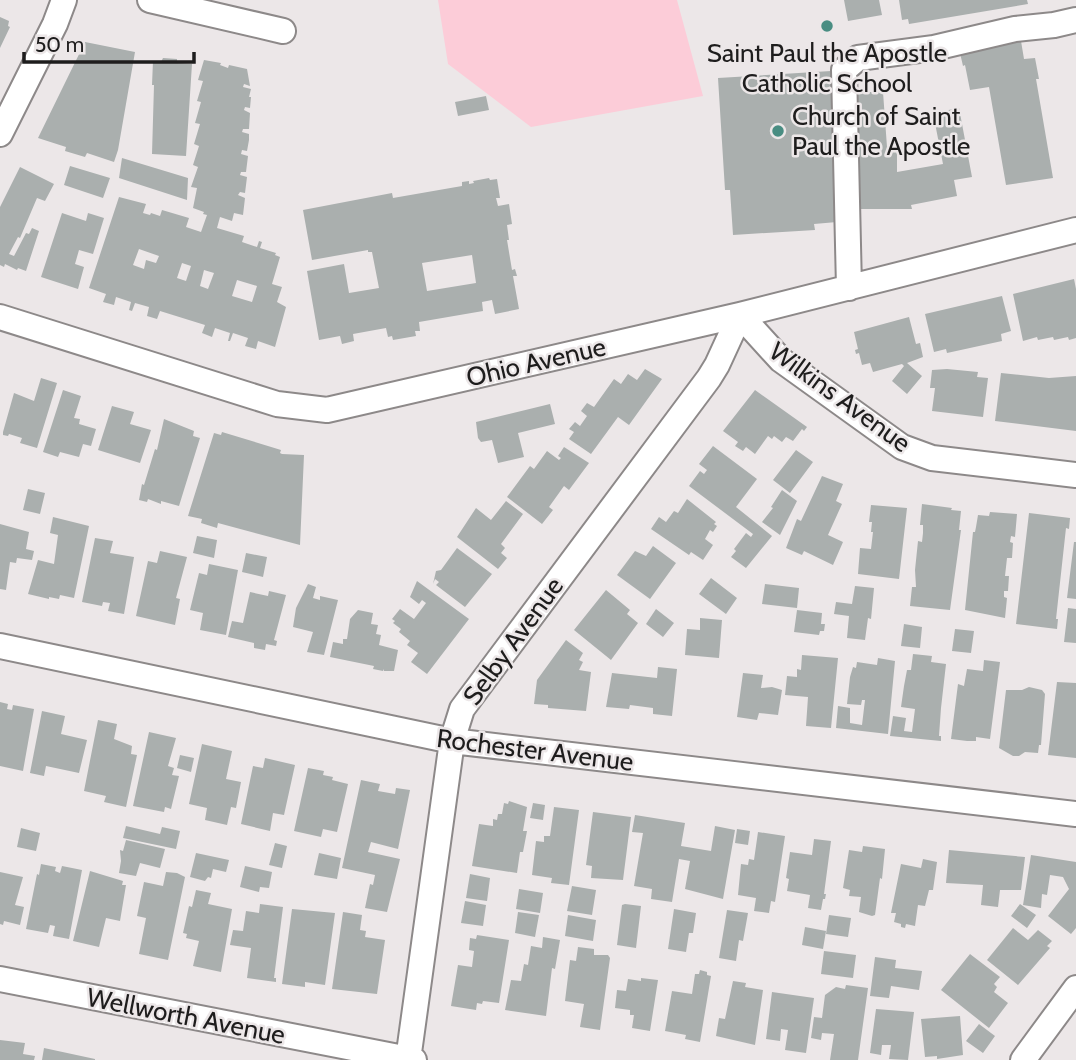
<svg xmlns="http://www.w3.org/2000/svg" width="1076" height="1060" font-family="Cabin,sans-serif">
  <rect width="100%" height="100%" fill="#ece7e8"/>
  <path fill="#fcccd8" d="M438,0H677L703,96L531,127L448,64Z"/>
  <path fill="#aaafae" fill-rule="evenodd" d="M844,0H879L882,15L848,21Z
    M899,0H1027L1028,4L909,24L908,19L902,20Z
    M0,17L9,21L8,26L10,27L0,48Z
    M1021,41L1024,59L1035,58L1039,79H1036L1053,178L1006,185L989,87L970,90L965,65L963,66L960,53Z
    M85,42L135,52L118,150L114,162L87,153L85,157L65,151L66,147L38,138Z
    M163,58L177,59V63L192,64L186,156L152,154L154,85H152L153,61L161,62Z
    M204,60L221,63L220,65L228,68L229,65L247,69L250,86L244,84L243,87L251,89L249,97H251L250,108L245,107L244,110L250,113L249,129H243L242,132L249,134V140L247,151L242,150L241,154L248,156L246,172H241L240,175L247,177L245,193L240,192L238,195L245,198L243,215L234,213L232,221L220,217L217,228L244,236L242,242L257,247L259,241L262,242L260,248L276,253L275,255L280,257L272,284L282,287L277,302L286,307L275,347L258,341L256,349L245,346L248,338L233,333L230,341H228L230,333L215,328L212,337L202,333L205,325L160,311L157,319L147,316L149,307L135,303L132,311L129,310L131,302L116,297L114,305L103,302L106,294L89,288L119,197L146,204L143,213L150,215L151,213L160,216L162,210L189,218L186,227L201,232L207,215L203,214L204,212L193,208L197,188L191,187L198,167L193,165L199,146L194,144L200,124L195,123L201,102L197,101L203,81L198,80ZM139,249L159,256L156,263L146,260L144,269L133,265ZM182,263L191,266L186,281L177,278ZM204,270L214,273L208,289L200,286ZM237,280L257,286L252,302L232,296Z
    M831,71L838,184L837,222L814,224L815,230L733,235L730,190H725L718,78Z
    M856,92H883L887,147H897V172L943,164L933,113L959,108L972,177L954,180L957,196L911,205L912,209H859Z
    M486,96L489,110L458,116L455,102Z
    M122,158L188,178L187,200L119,178Z
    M70,166L110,178L103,198L64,185Z
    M20,167L54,184L45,201L37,198L20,238L18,237L9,254L14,256L26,233L29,234L32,228L39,231L26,271L18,268L17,270L5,264L4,267L0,265V207Z
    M489,178L490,180L497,179L500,198H496L498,206L509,204L512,224L507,225L509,240H507L512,270L515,269L517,276H513L519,309L495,314L492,300L482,302L483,311L419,322L420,331H415L416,336L393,340L392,336L388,337L386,328L353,334L354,341L342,344L340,336L319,340L307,271L344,264L349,293L379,288L372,252H368V250L312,260L303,210L392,193L393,198L462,186V182L469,181V184L474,183L473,181ZM472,255L476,283L427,291L422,263Z
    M62,213L86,221L88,213L104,218L93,254L79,250L75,264L84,267L78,289L41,277Z
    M1074,279L1076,289V338L1069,340L1068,337L1054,340L1053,337L1038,340L1037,337L1023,341L1013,294Z
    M1002,296L1011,331L1001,334L1002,341L947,353L946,349L934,352L925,314Z
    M909,317L916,344L920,343L923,357L907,363L922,376L907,394L892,381L904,366L902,364L873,372L870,363L862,365L859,353L856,354L855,350L858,349L854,332Z
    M645,369L662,379L629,425L618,417L591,454L569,439L574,432L569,429L575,422L580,426L587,416L581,411L587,403L594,407L614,379L621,384L628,374L637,380Z
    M947,369L978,372L977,377L988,378L983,417L932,411L935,388H930L932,370Z
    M1001,373L1049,378L1076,376V431L995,421Z
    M41,378L57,383L37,448L20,443L22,438L9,434L8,436L3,435V432L14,393L34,401Z
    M63,390L81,396L74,418L80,419L79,424L96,429L91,446L83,444L79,457L60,452L58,457L43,452Z
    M755,390L807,427L804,431L802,429L793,441L786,437L782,442L774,436L772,439L768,436L755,454L746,447L743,451L735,446L738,442L723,431Z
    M550,404L555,424L518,433L524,457L498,463L492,440L481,442L478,438L476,422Z
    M112,406L134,412L130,424L151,430L140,463L98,450Z
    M164,419L194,431L193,436L200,438L179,506L161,501V504L148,499L147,502L139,500L142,484L144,485L155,449L157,450Z
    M222,432L281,450L280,453L282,454L304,455L300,545L218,523L217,528L201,523L202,519L188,516L214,433L221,435Z
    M713,446L757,479L736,507L772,536L746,568L731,557L736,551L734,549L746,533L751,537L753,534L689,486L700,471L704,474L707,470L699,464Z
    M564,447L589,463L569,490L564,486L549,507L553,510L542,524L507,497L530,466L534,469L547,451L559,460L561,458L558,456Z
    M796,450L813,462L790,493L773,480Z
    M822,476L843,484L836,501L842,504L828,535L843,542L833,565L804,551L802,555L786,548L797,519L801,521Z
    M28,489L45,493L40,514L23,510Z
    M782,490L797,501L780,535L762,522L773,508L771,507Z
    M687,499L716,522L714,524L717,526L713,532L710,530L705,539L713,545L703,560L691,552L689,555L651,529L659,517L666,522L674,511L678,513Z
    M506,501L523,514L501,544L505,548L501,553L507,558L498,569L457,537L476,508L491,520Z
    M922,504L952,508L951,510L961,511L959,530H961L950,610L910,606L912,587H916L915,570L918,541L922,542L923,533V525H920Z
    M871,505L907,508L899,579L858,574L860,548L871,549L873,532H871L872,522H869Z
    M990,512L1017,514L1015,537L1011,536L1010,542L1013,543L1012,558H1007L1005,576H1009L1008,591H1004V597L1007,598L1005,618L965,610L973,532H975L976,527L978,515L989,516Z
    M1029,513L1070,518L1069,529L1066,528L1056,619H1058L1057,629L1016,624Z
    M53,517L89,526L74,598L60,595L59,599L49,597V599L28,594L38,560L54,564L58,535L50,533Z
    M0,524L29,532L26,549L34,551L32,560L17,558L16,563L10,562L6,590L0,589Z
    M197,536L217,540L214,558L193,553Z
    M95,538L113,541L110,553L134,557L124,614L108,611L110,603L103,602L102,606L82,602Z
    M1074,542H1076V599L1067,598Z
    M653,546L676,563L650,599L617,575L635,551L646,556Z
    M457,548L492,574L465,607L436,585L439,582L435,579L433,584L436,571L441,570Z
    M160,551L187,557L176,598L180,599L175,625L136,616L148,561L157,563Z
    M246,553L267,557L263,577L242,572Z
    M209,564L238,570L226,635L200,630L203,613L190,610L199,573L207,575Z
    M711,578L737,598L726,614L699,594Z
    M417,581L469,619L427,674L411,662L418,653L407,645L410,641L399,632L401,629L393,623L395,621L392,619L400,609L414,619L426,603L422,600L419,604L410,597Z
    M308,584L316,587L313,598L320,600V596L338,600L324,655L307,652L313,632L293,627L296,608Z
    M765,584L799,588L797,608L762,604Z
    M855,586L874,588L871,619L868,618L865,640L847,638L849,616L834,614L836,602L852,604Z
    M606,590L630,610L627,614L638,623L611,660L574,630Z
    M269,591L286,595L274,640L277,641L276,646L266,644L265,650L254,648V643L228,637L232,621L243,623L250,592L268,596Z
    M1068,608L1076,609V643L1064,642Z
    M656,609L674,623L663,637L646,624Z
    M358,610L373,613L371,624L378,625L376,634L381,635L379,645L398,650L394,671H384L383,669V671L373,669L374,666L330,657L333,642L343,644V639H347L350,619Z
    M797,610L822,613L821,624H825L824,631H820L819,635L794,632Z
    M700,618L722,620L719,658L685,655L687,629L700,630Z
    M904,624L922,627L920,648L901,646Z
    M955,629L974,631L971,653L952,651Z
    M566,640L583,653L579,660L583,662L579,670L591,672L586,711L548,708V705L534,704L537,680Z
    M913,654L932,656L931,662L946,664L941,708L939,736H941V741L890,736L893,716L906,718L904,731L912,732L915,709L901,707L904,686L907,670H911Z
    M802,655L838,658L831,728L806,726L808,697L785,695L787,676L797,677V669L801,670Z
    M878,658L895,661L888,734L836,728L838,706L850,708V723L862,725L865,700H862L861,705L847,704L850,677L853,667L856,668L857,662L877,665Z
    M984,660L1000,662L990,739L976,737V741H967L951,739L958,684L964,686L967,669L983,671Z
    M658,667L677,669L672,716L653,714V708L630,705L629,709L606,707L612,673L657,678Z
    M743,673L763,675L761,688L772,687L782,690L778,715L759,713L757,720L737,717Z
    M1057,682L1076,683V758L1048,755Z
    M1029,687L1042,690L1045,694L1041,745H1039L1038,753L1025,752L1019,756H1013L999,748L1006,690H1022Z
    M0,702L8,704L7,709L12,710L13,705L34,709L23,771L0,766Z
    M42,711L65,716L61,734L87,740L79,773L46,766L44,776L30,773Z
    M98,720L117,724L114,739L132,746L131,754L137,755L126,807L104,802L106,796L84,791Z
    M149,732L176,738L168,766L174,768L172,775L179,776L171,809L165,807L164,812L133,806Z
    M202,744L232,751L226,779L241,782L236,808L231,807L227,825L205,820L207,808L189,804Z
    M180,755L194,758L191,772L177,768Z
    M265,758L295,765L284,815L273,813L270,831L241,824L253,766L263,768Z
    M308,768L324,771L323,775L333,777L332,780L348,784L337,832L323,829L321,837L294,831Z
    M361,780L380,784L378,791L395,794L396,788L410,790L398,849L371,842L368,852L400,859L387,912L365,908L370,884L373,885L375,875L342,868Z
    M509,801L527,807L523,831H527L523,852H520L517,873L472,866L479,824L493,826V819L497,820L498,814H502L504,803L508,804Z
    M533,803L545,805L543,820L530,818Z
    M554,807L579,810L569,885L551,883L552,878L532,875L536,841L544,842V836H550Z
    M593,812L631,817L623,880L591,878L592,866L586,865Z
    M635,815L685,823L681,846L711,851L715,826L735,830L723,899L685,889L690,861L679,859L672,902L651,899L652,889L634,886L643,833L632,832Z
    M126,826L160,834L162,827L180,831L176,849L123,838Z
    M21,828L40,833L36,851L17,847Z
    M737,829L750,831L748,845L735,843Z
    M758,832L785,836L775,902L771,901L769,913L754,911L756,898L738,895L741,864L748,865L749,859L754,860Z
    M814,839L831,841L824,894H826L825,899H823L821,910L808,908L810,895L787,891L789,879L786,878L790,852L812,855Z
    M126,840L165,849L160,868L140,863L136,876L119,873L121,861L120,850L123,851Z
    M275,843L287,846L282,868L269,865Z
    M863,846L885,849L882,879L880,878L875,915L872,916L859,912L861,897L849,896L850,890L843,888L849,850L862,852Z
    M949,850L1025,857L1021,890H1000L998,907L981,905L983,885L946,883Z
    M196,853L229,860L226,872L213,869L211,878L208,877L205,881L190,877Z
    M319,853L341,858L337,879L314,875Z
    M1031,855L1076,862V928L1071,934L1048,916L1069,889L1063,877L1050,875L1047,895L1042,894L1041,908L1023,905Z
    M923,859L937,862L933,890H929L925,906L918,905L915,926L906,924L905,928L901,927V924L894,922L896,913H891L901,864L921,868Z
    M41,864L56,867L55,871L60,873L62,866L82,870L69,939L53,936L55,926L50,925L48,933L26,929L37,874L39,875Z
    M245,866L272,872L269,888L260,887L259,892L240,887Z
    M90,871L123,881L122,885H126L120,921L106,918L99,947L73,941Z
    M0,872L23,877L15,905L24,907L20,925L4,921L3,925L0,924Z
    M166,872L177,873L185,877L168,960L139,954L146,918L137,916L144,882L163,886Z
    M470,874L490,878L487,901L466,898Z
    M572,886L596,890L592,915L567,911Z
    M519,889L543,893L540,913L516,909Z
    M196,890L211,893L208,904L232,909L221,972L193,966L199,941L186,938L187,934L183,933L189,906L192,907Z
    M465,901L486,905L483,926L461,923Z
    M260,904L283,907L274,978H276V982L247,978L251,948L230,945L233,930L243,931L246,911L259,913Z
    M625,904L641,906L636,948L617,945L622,905Z
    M1020,904L1036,915L1027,928L1011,916Z
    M292,909L335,913L325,985L305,982V987L282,984Z
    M674,909L696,913L693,933H689L686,952L668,949Z
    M727,910L748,913L743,941L739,940L736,961L719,958Z
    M343,912L362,915L360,930L366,931L365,937L385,940L377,994L332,989Z
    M518,912L539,915L535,937L515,933Z
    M568,915L596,920L593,941L565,936Z
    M829,915L851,918L848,937L826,934Z
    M805,927L826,931L823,949L802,945Z
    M1013,928L1028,940L1038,930L1052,941L1047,946L1050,948L1018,985L987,960Z
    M477,935L509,940L499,1003L483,1001L482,1004L477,1003L476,1010L451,1006L458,965L472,967L474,951L469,950L470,938L476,939Z
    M543,937L560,940L555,969L552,968L546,1016L505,1010L511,980L521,981L524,964L528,965L531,946L542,948Z
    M578,947L594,949V955H608L610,958L600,1030L580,1027L584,1004L565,1001L570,960L576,961Z
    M824,951L856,955L853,978L821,974Z
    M970,954L1000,977L994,984L997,987L994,992L1008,1003L989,1028L941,990Z
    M875,957L896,960L895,968L922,971L919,990L891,986L889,998L870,996Z
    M700,970L707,972V975L711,976L700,1042L685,1039L686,1035L665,1031L672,991L692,994L695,974H699Z
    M641,978L658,980L650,1031L632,1028L634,1015H630V1010L615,1008L617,990L626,991L628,979L641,981Z
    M733,981L746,983L745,987L763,990L755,1045L716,1036L719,1018L725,1019Z
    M846,985L868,988L858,1060H830L834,1034L822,1033L821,1040L811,1038L814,1017L822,1018L825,995L836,987L845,989Z
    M772,992L814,998L806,1053L785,1050L788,1030L781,1029L780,1041L766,1039Z
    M876,1009L914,1012L908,1060L889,1059L891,1045H882L881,1055L870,1053Z
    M960,1016L963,1055L937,1059V1056L925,1057L921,1019Z
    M979,1024L995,1036L983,1053L966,1041Z
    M0,1040L25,1043L23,1054L35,1056L34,1060H0Z
    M44,1048L95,1059V1060H42Z"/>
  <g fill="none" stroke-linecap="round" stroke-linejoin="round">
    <g stroke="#8d8989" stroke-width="28">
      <path id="minor" d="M150,0L283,31
        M0,134L55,24L64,0
        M849,288L844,70L858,58L934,48L1015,29L1054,25L1076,20
        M0,317L277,404L327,410L740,315L1076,230
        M0,646L452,741L1076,814
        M0,979L414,1060
        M408,1060L452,741L462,709L709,378L717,365L740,315L781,360L902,447L932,458L1076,475
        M1023,1060L1076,988"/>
    </g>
    <use href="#minor" stroke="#fff" stroke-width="24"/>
  </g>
  <g fill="#498d82" stroke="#ece7e8" stroke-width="2.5">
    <circle cx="827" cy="26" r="7"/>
    <circle cx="778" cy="131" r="7"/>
  </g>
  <g text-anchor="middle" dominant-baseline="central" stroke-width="5" stroke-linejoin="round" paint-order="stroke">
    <g font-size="26" fill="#1e1d1d" stroke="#ece7e8">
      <text x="827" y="53">Saint Paul the Apostle<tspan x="827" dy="30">Catholic School</tspan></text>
      <text x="792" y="116" text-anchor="start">Church of Saint<tspan x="792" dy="30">Paul the Apostle</tspan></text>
    </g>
    <g font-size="26" fill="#1e1d1d" stroke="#ece7e8">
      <text transform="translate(536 362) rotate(-13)">Ohio Avenue</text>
      <text transform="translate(840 397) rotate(36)">Wilkins Avenue</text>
      <text transform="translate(513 641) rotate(-54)">Selby Avenue</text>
      <text transform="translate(535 750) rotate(7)">Rochester Avenue</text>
      <text transform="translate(186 1016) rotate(11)">Wellworth Avenue</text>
    </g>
  </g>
  <path d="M24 52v10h170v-10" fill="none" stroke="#1e1d1d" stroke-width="3.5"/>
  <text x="35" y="52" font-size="21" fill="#1e1d1d" stroke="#ece7e8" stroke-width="5" paint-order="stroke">50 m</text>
</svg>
